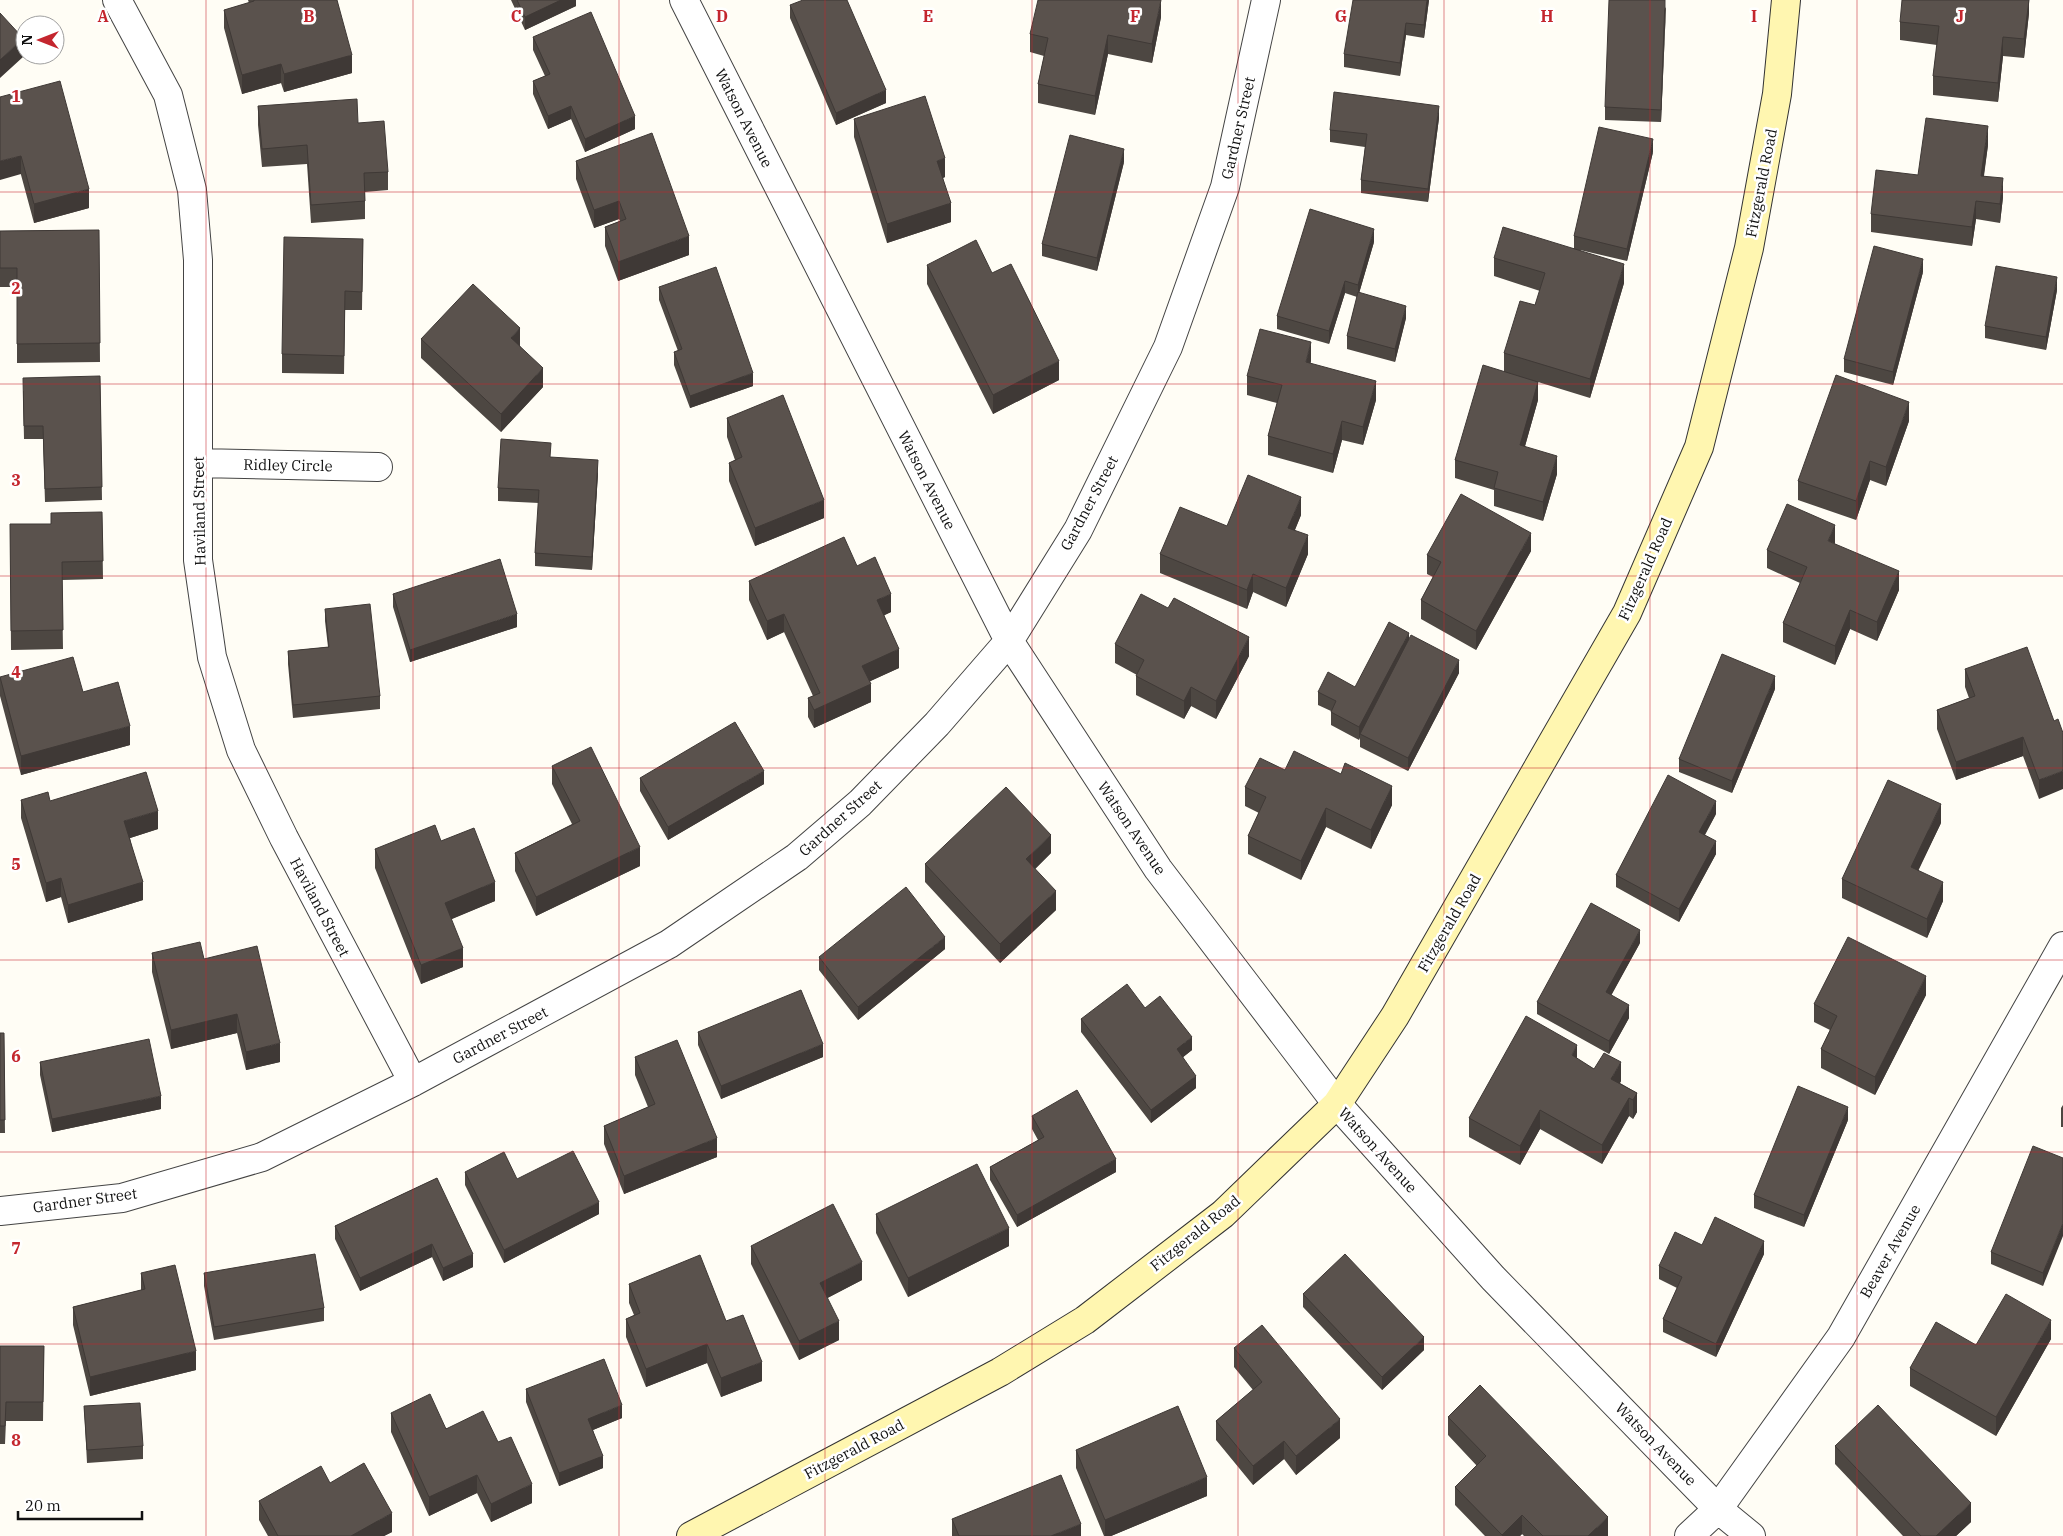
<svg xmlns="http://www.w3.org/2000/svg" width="2063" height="1536" font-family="'IBM Plex Serif',serif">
  <rect width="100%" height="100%" fill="#fffdf5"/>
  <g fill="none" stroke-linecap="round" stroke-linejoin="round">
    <g stroke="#444" stroke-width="30">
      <path id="street" d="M117,0L168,95L192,190L198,260V560L212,657L241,750L284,838L413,1082
        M684,0L1009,641L1158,869L1337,1104L1493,1278L1718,1509L1751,1536
        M198,463L378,467
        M0,1211L122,1198L262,1157L413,1082L669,944L797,857L860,803L937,724L1009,641L1078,530L1168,347L1225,187L1266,0
        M1689,1536L1718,1509L1841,1337L2063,946"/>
    </g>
    <g stroke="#333" stroke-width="30">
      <path id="secondary" d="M691,1536L1000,1372L1085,1320L1223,1214L1337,1104L1395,1016L1627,613L1699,447L1749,248L1777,94L1786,0"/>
    </g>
    <use href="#street" stroke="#fff" stroke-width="28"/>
    <use href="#secondary" stroke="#fff6b0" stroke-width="28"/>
  </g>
  <path fill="#4d4742" d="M248,0H337L352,73L284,92L281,83L242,94L224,28V10L249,3Z
    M511,0H576V6L525,30Z
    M1429,0L1424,38L1406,35L1400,76L1344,67V54Z
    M2029,0V13L2024,58L2003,56L1998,102L1933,95V76L1937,45L1900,40V22Z
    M790,5L886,103L836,125L790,18Z
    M1666,7L1661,122L1605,120V107Z
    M1161,17L1152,63L1108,54L1095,115L1038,103V84L1044,56L1030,52V34Z
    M533,37L635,129L585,152L571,119L548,129L533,94V81L545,76L533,50Z
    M0,97L89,208L34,223Z
    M258,106L358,123L388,172V190L365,192V219L311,223L307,164L262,167L258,125Z
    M1439,118L1428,202L1361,193V180L1365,147L1330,142V130Z
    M854,119L945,177L943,178L951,222L887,243L854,137Z
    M1988,145L1984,176L2003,197L2000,223L1976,219L1972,246L1871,232V214L1918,175Z
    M1653,152L1627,261L1580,250L1624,283L1590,398L1538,382V400L1525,446L1557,474L1543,521L1494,506V490L1455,478V460L1504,371V353L1535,305L1540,291L1494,276V258L1574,248V236Z
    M576,161L689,255L618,281L605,246V227L620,221L619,219L594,228L576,179Z
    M1124,162L1097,271L1042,256V244Z
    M99,230L100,362L17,363V287H0V231Z
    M363,239L362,310H345L344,374L282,373V354Z
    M1374,242L1359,293L1406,318L1395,362L1347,349V336L1357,297L1345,293L1329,344L1277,329V316Z
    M927,265L1059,380L993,414L927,284Z
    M1923,272L1893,385L1844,372V359Z
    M659,287L753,386L690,408L674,365V352L678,351L659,300Z
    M2057,290L2046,350L1985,338V326Z
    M421,339L520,346L543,387L501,432L421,358Z
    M1311,361L1310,364L1376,400L1363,445L1342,440L1333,473L1268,455V436L1277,403L1247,395V376Z
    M100,376L102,500L45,502L43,439H24L23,391Z
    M727,418L824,518L755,546L729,481V463L735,460L727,437Z
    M1909,421L1886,486L1870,480L1856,520L1798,500V481Z
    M551,457L598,473L592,570L535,566V553L539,503L498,501V488Z
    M102,512L103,579L62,580L63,649L11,650L10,524H51Z
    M1301,515L1295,530L1308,554L1286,607L1253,592L1247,609L1160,573V554L1227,526Z
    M1835,544L1899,590L1877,641L1850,629L1835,665L1783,642V623L1800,583L1767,568V550Z
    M1531,551L1476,650L1421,619V600L1433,577L1427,574V555Z
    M857,566L891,612L884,615L899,668L870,681L871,702L814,728L808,717V698L813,696L784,632L767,640L749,600V581Z
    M393,594L517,627L410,662L393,607Z
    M325,609L380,696V709L293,718L288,664V651L328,647L325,621Z
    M1409,639L1459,673L1408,771L1360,747V737L1359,740L1331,725V711L1318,705V692L1355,687Z
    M1115,644L1249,656L1216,719L1191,706L1184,719L1136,695V676L1137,675L1115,663Z
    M1965,669L2054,721L2039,799L2023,756L1956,780L1937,729V710L1969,698L1965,687Z
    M0,677L83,692L130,745L21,775L0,696Z
    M1775,689L1732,793L1679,772V759Z
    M552,766L640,866L536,916L515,871V853L572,824L552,784Z
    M1285,770L1341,774L1392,805L1371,849L1326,827L1301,880L1248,854V836L1259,813L1245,806V787Z
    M640,778L764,784L668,840L640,791Z
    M21,800L50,801L158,829L130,838L143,900L68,923L61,897L46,902L21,818Z
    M1716,814L1705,835L1716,854L1679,922L1616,887V875Z
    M1941,823L1918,870L1943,901L1927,938L1842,898V879Z
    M441,841L495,901L451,919L463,967L421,984L375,868V849Z
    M1051,853L1035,869L1056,910L1000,963L925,882V864Z
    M1640,943L1611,995L1629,1018L1609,1054L1537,1014V1002Z
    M945,949L858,1020L819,970V957Z
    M152,953L204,959L280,1062L246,1070L237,1033L171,1049L152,972Z
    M1926,995L1875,1095L1821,1068V1049L1830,1030L1814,1022V1004Z
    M1145,1008L1192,1050L1183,1057L1196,1088L1151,1123L1081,1032V1019Z
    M698,1032L823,1057L721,1099L698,1045Z
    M0,1033H4L5,1133H0Z
    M635,1057L717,1157L624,1194L604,1144V1126L648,1107L635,1075Z
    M1577,1059L1594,1069L1621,1081L1620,1083L1637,1093V1112L1633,1119L1629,1116L1602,1164L1540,1129L1520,1165L1469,1137V1118Z
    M40,1062L161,1109L52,1132L40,1075Z
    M2063,1105V1127H2061V1108Z
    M1032,1116L1116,1172L1017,1227L990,1180V1167L1038,1140L1032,1129Z
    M1848,1120L1804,1227L1754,1208V1195Z
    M2063,1158L2043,1286L1991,1264V1252Z
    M465,1172L599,1214L504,1263L465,1185Z
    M437,1178L473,1267L443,1281L432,1257L360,1291L335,1239V1226Z
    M876,1214L1009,1246L908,1297L876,1233Z
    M1702,1245L1764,1254L1716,1357L1663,1332V1319L1677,1288L1659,1279V1266Z
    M751,1246L862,1280L827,1298L839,1340L799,1360L751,1264Z
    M141,1273L196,1370L90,1396L73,1325V1307L141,1290Z
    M204,1273L324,1308V1321L214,1340L204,1286Z
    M629,1284L726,1321L762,1381L721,1397L707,1363L646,1387L626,1337V1319L634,1315L629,1303Z
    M1303,1294L1424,1350L1382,1390L1303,1307Z
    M2051,1339L1996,1436L1910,1386V1368Z
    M0,1346H44L43,1421H6L5,1444H0Z
    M1234,1348L1340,1438L1296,1475L1284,1459L1253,1485L1216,1440V1421L1253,1390L1234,1367Z
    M526,1389L622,1418L593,1430L603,1468L559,1486L526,1402Z
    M84,1406L143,1446V1459L87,1463Z
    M391,1413L498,1442L532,1503L491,1522L477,1493L429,1516L391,1432Z
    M1448,1417L1608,1536H1524L1522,1534L1520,1536H1485L1455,1505V1487L1477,1466L1448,1435Z
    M1835,1446L1971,1522L1956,1536H1903L1835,1464Z
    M1076,1450L1207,1496L1111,1536H1104L1076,1468Z
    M330,1483L392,1532L384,1536H268L259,1520V1501Z
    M952,1519L1081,1536H952Z"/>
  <path fill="#3f3936" d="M561,0H576V6L525,30V17Z
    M1161,0V17L1152,63V44Z
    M1427,0H1429L1424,38V25Z
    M1666,0V7L1661,122V110Z
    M2029,0V13L2024,58V39Z
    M1406,23V35L1400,76V63Z
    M1108,35V54L1095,115V96Z
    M2003,37V56L1998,102V83Z
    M23,38V57L0,78V60Z
    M352,55V73L284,92V74Z
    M281,64V83L242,94V75Z
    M886,90V103L836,125V113Z
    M571,106V119L548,129V116Z
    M1439,106V118L1428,202V189Z
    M635,116V129L585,152V139Z
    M1988,126V145L1981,194V176Z
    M1653,139V152L1627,261V249Z
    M1124,149V162L1097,271V258Z
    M21,156V174L0,180V161Z
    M945,158V177L937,180V161Z
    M2003,178V197L2000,223V204Z
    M89,189V208L34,223V204Z
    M619,201V219L594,228V210Z
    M1976,201V219L1972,246V227Z
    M951,203V222L887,243V224Z
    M1374,229V242L1358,297V285Z
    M689,236V255L618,281V262Z
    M1923,259V272L1893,385V372Z
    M1624,264V283L1590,398V379Z
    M2057,277V290L2046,350V337Z
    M1345,281V293L1329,344V331Z
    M1406,306V318L1395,362V349Z
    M520,328V347L511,338Z
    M1311,342V361L1306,381V362Z
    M1059,361V380L993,414V395Z
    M543,368V387L501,432V414Z
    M753,373V386L690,408V396Z
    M1376,381V400L1363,445V427Z
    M1538,382V400L1520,464V445Z
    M1909,402V421L1886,486V467Z
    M1342,421V440L1333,473V454Z
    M1557,456V474L1543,521V502Z
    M598,460V473L592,570V557Z
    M1870,461V480L1856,520V501Z
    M1301,497V515L1288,546V528Z
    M824,500V518L755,546V528Z
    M1835,525V544L1828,541Z
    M1531,533V551L1476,650V631Z
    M1308,535V554L1286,607V588Z
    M1899,571V590L1877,641V622Z
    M1253,574V592L1247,609V590Z
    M891,594V612L877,619V600Z
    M1850,610V629L1835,665V646Z
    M517,614V627L410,662V650Z
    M784,614V632L767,640V621Z
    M1409,633V646L1360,734V737L1359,740V727Z
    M1249,637V656L1216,719V701Z
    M899,649V668L862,685V666Z
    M1459,660V673L1408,771V758Z
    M1775,676V689L1732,793V781Z
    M871,684V702L814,728V710Z
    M1191,687V706L1184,719V701Z
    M130,726V745L21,775V756Z
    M2023,737V756L1956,780V762Z
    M764,771V784L668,840V827Z
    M2063,771V789L2039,799V780Z
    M1392,786V805L1371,849V830Z
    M1716,801V814L1699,845V832Z
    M1941,804V823L1911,886V867Z
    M1326,808V827L1301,880V861Z
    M158,811V829L124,840V821Z
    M1051,835V853L1026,878V859Z
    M1716,841V854L1679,922V909Z
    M640,847V866L536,916V897Z
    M61,878V897L46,902V883Z
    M143,882V900L68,923V905Z
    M495,882V901L445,922V903Z
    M1943,882V901L1927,938V919Z
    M1056,891V910L1000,963V944Z
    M1640,930V943L1606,1005V992Z
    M945,937V949L858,1020V1007Z
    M463,948V967L421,984V965Z
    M1926,976V995L1875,1095V1077Z
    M1629,1005V1018L1609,1054V1041Z
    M237,1014V1033L171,1049V1030Z
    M1192,1037V1050L1177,1062V1049Z
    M280,1043V1062L246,1070V1052Z
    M823,1044V1057L721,1099V1086Z
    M1577,1045V1064L1572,1055Z
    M1621,1062V1081L1611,1098V1079Z
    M1196,1076V1088L1151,1123V1110Z
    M1637,1093V1112L1633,1119V1100Z
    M161,1096V1109L52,1132V1119Z
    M1629,1098V1116L1602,1164V1145Z
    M1848,1107V1120L1804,1227V1215Z
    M1540,1110V1129L1520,1165V1146Z
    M717,1138V1157L624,1194V1176Z
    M1116,1159V1172L1017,1227V1215Z
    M599,1202V1214L504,1263V1250Z
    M2063,1223V1236L2043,1286V1273Z
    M1009,1228V1246L908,1297V1278Z
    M1764,1241V1254L1716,1357V1344Z
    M432,1244V1257L360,1291V1278Z
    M473,1254V1267L443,1281V1268Z
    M862,1262V1280L820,1302V1283Z
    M2051,1320V1339L1996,1436V1417Z
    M839,1321V1340L799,1360V1341Z
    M1424,1337V1350L1382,1390V1377Z
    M707,1344V1363L646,1387V1369Z
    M196,1351V1370L90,1396V1377Z
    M762,1362V1381L721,1397V1378Z
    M622,1405V1418L588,1432V1419Z
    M1340,1419V1438L1296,1475V1456Z
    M1284,1441V1459L1253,1485V1466Z
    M603,1456V1468L559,1486V1473Z
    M477,1475V1493L429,1516V1497Z
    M1207,1477V1496L1111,1536H1105V1520Z
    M532,1484V1503L491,1522V1504Z
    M1971,1503V1522L1956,1536H1936Z
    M392,1513V1532L384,1536H351Z
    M1522,1515V1534L1520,1536H1502V1535Z
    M1608,1517V1536H1588Z
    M1081,1524V1536H1051Z"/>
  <path fill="#5a524d" stroke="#3f3936" d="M254,0H337L352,55L284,74L281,64L242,75L224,10L254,1Z
    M517,0H561L525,17Z
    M803,0H847L886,90L836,113L790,5Z
    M1038,0H1161L1152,44L1108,35L1095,96L1038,84L1048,38L1030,34Z
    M1353,0H1427L1424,25L1406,23L1400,63L1344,54Z
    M1609,0H1665L1661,110L1605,107Z
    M1902,0H2029L2024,39L2003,37L1998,83L1933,76L1939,26L1900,22Z
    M591,12L635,116L585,139L571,106L548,116L533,81L550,74L533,37Z
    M0,13L23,38L0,60Z
    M60,81L89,189L34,204L21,156L0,161V97Z
    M1334,92L1439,106L1428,189L1361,180L1367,134L1330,130Z
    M925,96L945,158L937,161L951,203L887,224L854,119Z
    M357,99L358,123L384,121L388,172L364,173L365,201L311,205L307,145L262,149L258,106Z
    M1926,118L1988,126L1981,176L2003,178L2000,204L1976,201L1972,227L1871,214L1876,170L1918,175Z
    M1599,127L1653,139L1627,249L1574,236Z
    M652,133L689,236L618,262L605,227L626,219L619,201L594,210L576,161Z
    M1070,135L1124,149L1097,258L1042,244Z
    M1310,209L1374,229L1358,285L1345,281L1329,331L1277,316Z
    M1503,227L1624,264L1590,379L1504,353L1520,301L1535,305L1545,273L1494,258Z
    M99,230L100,343L17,344V268H0V231Z
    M284,237L363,239L362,292L345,291L344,356L282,354Z
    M976,240L992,273L1011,264L1059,361L993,395L927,265Z
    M1874,246L1923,259L1893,372L1844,359Z
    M1996,266L2057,277L2046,337L1985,326Z
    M716,267L753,373L690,396L674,352L682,349L659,287Z
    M473,284L520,328L511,338L543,368L501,414L421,339Z
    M1358,292L1406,306L1395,349L1347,336Z
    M1260,329L1311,342L1306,362L1376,381L1363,427L1342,421L1333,454L1268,436L1282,385L1247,376Z
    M1483,365L1538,382L1520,445L1557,456L1543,502L1494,488L1498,472L1455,460Z
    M1836,375L1909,402L1886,467L1870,461L1856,501L1798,481Z
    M100,376L102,487L45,489L43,426H24L23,378Z
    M783,395L824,500L755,528L729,463L742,457L727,418Z
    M501,439L551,443L550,457L598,460L592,557L535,553L539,490L498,488Z
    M1248,475L1301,497L1288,528L1308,535L1286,588L1253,574L1247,590L1160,554L1180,507L1227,526Z
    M1461,494L1531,533L1476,631L1421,600L1441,562L1427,555Z
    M1787,504L1835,525L1828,541L1899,571L1877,622L1850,610L1835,646L1783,623L1807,567L1767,550Z
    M102,512L103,561L62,562L63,630L11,631L10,524H51V513Z
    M844,537L857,566L875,557L891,594L877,600L899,649L862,666L871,684L814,710L808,698L820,693L784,614L767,621L749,581Z
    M500,559L517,614L410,650L393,594Z
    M1141,594L1168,608L1174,598L1249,637L1216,701L1191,687L1184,701L1136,676L1144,660L1115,644Z
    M370,604L380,696L293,705L288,651L329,647L325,609Z
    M1389,622L1409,633L1359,727L1331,712L1336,701L1318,692L1328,672L1355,687Z
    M1411,635L1459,660L1408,758L1360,734Z
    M2027,647L2054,721L2058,719L2063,733V771L2039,780L2023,737L1956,762L1937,710L1975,696L1965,669Z
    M1722,654L1775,676L1732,781L1679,759Z
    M73,657L83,692L118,682L130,726L21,756L0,677Z
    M735,722L764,771L668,827L640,778Z
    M591,747L640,847L536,897L515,853L580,821L552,766Z
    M1294,751L1341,774L1345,763L1392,786L1371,830L1326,808L1301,861L1248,836L1266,797L1245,787L1260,758L1285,770Z
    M146,772L158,811L124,821L143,882L68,905L61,878L46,883L21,800L48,792L50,801Z
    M1668,775L1716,801L1699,832L1716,841L1679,909L1616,875Z
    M1888,780L1941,804L1911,867L1943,882L1927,919L1842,879Z
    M1006,787L1051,835L1026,859L1056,891L1000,944L925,864Z
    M435,825L441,841L474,828L495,882L445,903L463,948L421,965L375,849Z
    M906,887L945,937L858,1007L819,957Z
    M1591,903L1640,930L1606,992L1629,1005L1609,1041L1537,1002Z
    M1848,937L1926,976L1875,1077L1821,1049L1837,1016L1814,1004Z
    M200,942L204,959L257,946L280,1043L246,1052L237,1014L171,1030L152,953Z
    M1127,984L1145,1008L1160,996L1192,1037L1177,1049L1196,1076L1151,1110L1081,1019Z
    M801,990L823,1044L721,1086L698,1032Z
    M1526,1016L1577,1045L1572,1055L1594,1069L1604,1053L1621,1062L1611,1079L1637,1093L1633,1100L1629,1098L1602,1145L1540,1110L1520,1146L1469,1118Z
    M0,1033H4L5,1120H0Z
    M149,1039L161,1096L52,1119L40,1062Z
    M677,1040L717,1138L624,1176L604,1126L655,1104L635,1057Z
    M1798,1086L1848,1107L1804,1215L1754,1195Z
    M1077,1090L1116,1159L1017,1215L990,1167L1044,1137L1032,1116Z
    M2033,1146L2063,1158V1223L2043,1273L1991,1252Z
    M573,1151L599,1202L504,1250L465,1172L504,1152L517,1179Z
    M977,1164L1009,1228L908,1278L876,1214Z
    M437,1178L473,1254L443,1268L432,1244L360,1278L335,1226Z
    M833,1204L862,1262L820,1283L839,1321L799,1341L751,1246Z
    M1715,1217L1764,1241L1716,1344L1663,1319L1682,1277L1659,1266L1675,1232L1702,1245Z
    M315,1254L324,1308L214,1327L204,1273Z
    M1345,1254L1424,1337L1382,1377L1303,1294Z
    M700,1255L726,1321L743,1315L762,1362L721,1378L707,1344L646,1369L626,1319L640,1313L629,1284Z
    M175,1265L196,1351L90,1377L73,1307L145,1289L141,1273Z
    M2006,1294L2051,1320L1996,1417L1910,1368L1936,1322L1976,1345Z
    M1262,1325L1340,1419L1296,1456L1284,1441L1253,1466L1216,1421L1262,1382L1234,1348Z
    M0,1346H44L43,1402H6L5,1426H0Z
    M604,1359L622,1405L588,1419L603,1456L559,1473L526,1389Z
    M1480,1385L1608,1517L1588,1536H1543L1522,1515L1502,1535L1455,1487L1486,1456L1448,1417Z
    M430,1394L446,1429L483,1411L498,1442L511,1437L532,1484L491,1504L477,1475L429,1497L391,1413Z
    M140,1403L143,1446L87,1450L84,1406Z
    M1878,1405L1971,1503L1936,1536H1921L1835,1446Z
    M1178,1406L1207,1477L1105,1520L1076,1450Z
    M364,1463L392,1513L351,1536H278L259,1501L321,1466L330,1483Z
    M1061,1475L1081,1524L1051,1536H959L952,1519Z"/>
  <path fill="none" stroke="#c4262e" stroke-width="1" stroke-opacity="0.55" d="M206,0V1536M413,0V1536M619,0V1536M825,0V1536M1032,0V1536M1238,0V1536M1444,0V1536M1650,0V1536M1857,0V1536M0,192H2063M0,384H2063M0,576H2063M0,768H2063M0,960H2063M0,1152H2063M0,1344H2063"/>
  <g text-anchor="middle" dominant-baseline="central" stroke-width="5" stroke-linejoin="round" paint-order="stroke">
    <g font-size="15" fill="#111" stroke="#fff">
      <text transform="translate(744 118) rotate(63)">Watson Avenue</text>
      <text transform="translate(1238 128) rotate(-77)">Gardner Street</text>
      <text transform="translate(1761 183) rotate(-79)">Fitzgerald Road</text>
      <text transform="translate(288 465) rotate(1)">Ridley Circle</text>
      <text transform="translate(927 480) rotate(63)">Watson Avenue</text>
      <text transform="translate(1089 503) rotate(-62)">Gardner Street</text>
      <text transform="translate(199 511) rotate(-91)">Haviland Street</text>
      <text transform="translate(1645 569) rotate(-66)">Fitzgerald Road</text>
      <text transform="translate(840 818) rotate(-42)">Gardner Street</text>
      <text transform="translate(1132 828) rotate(56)">Watson Avenue</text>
      <text transform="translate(320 907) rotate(62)">Haviland Street</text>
      <text transform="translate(1449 923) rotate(-60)">Fitzgerald Road</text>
      <text transform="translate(500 1035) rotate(-28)">Gardner Street</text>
      <text transform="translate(1378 1150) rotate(48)">Watson Avenue</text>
      <text transform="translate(85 1200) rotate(-8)">Gardner Street</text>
      <text transform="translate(1195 1233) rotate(-39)">Fitzgerald Road</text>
      <text transform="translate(1890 1251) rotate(-60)">Beaver Avenue</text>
      <text transform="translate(1656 1444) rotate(46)">Watson Avenue</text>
      <text transform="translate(854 1449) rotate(-28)">Fitzgerald Road</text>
    </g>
  </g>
  <g font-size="16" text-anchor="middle" font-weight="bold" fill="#c4262e" stroke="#fff" stroke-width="5" stroke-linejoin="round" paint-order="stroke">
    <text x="103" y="22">A</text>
    <text x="309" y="22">B</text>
    <text x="516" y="22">C</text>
    <text x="722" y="22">D</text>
    <text x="928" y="22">E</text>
    <text x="1135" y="22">F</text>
    <text x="1341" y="22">G</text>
    <text x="1547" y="22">H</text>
    <text x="1754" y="22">I</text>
    <text x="1960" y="22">J</text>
    <text x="16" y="102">1</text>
    <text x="16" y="294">2</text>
    <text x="16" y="486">3</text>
    <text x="16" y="678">4</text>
    <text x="16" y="870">5</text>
    <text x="16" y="1062">6</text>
    <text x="16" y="1254">7</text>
    <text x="16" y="1446">8</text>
  </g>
  <g transform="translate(40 40) rotate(270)"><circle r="24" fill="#ffffff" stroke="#a0a0a0"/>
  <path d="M0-4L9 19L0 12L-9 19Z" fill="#c4262e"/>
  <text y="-8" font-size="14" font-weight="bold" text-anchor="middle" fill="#111111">N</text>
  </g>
  <path d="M18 1511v8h124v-8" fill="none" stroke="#111111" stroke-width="2.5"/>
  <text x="25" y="1511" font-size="15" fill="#111111" stroke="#ffffff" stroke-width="4" paint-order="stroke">20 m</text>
</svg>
